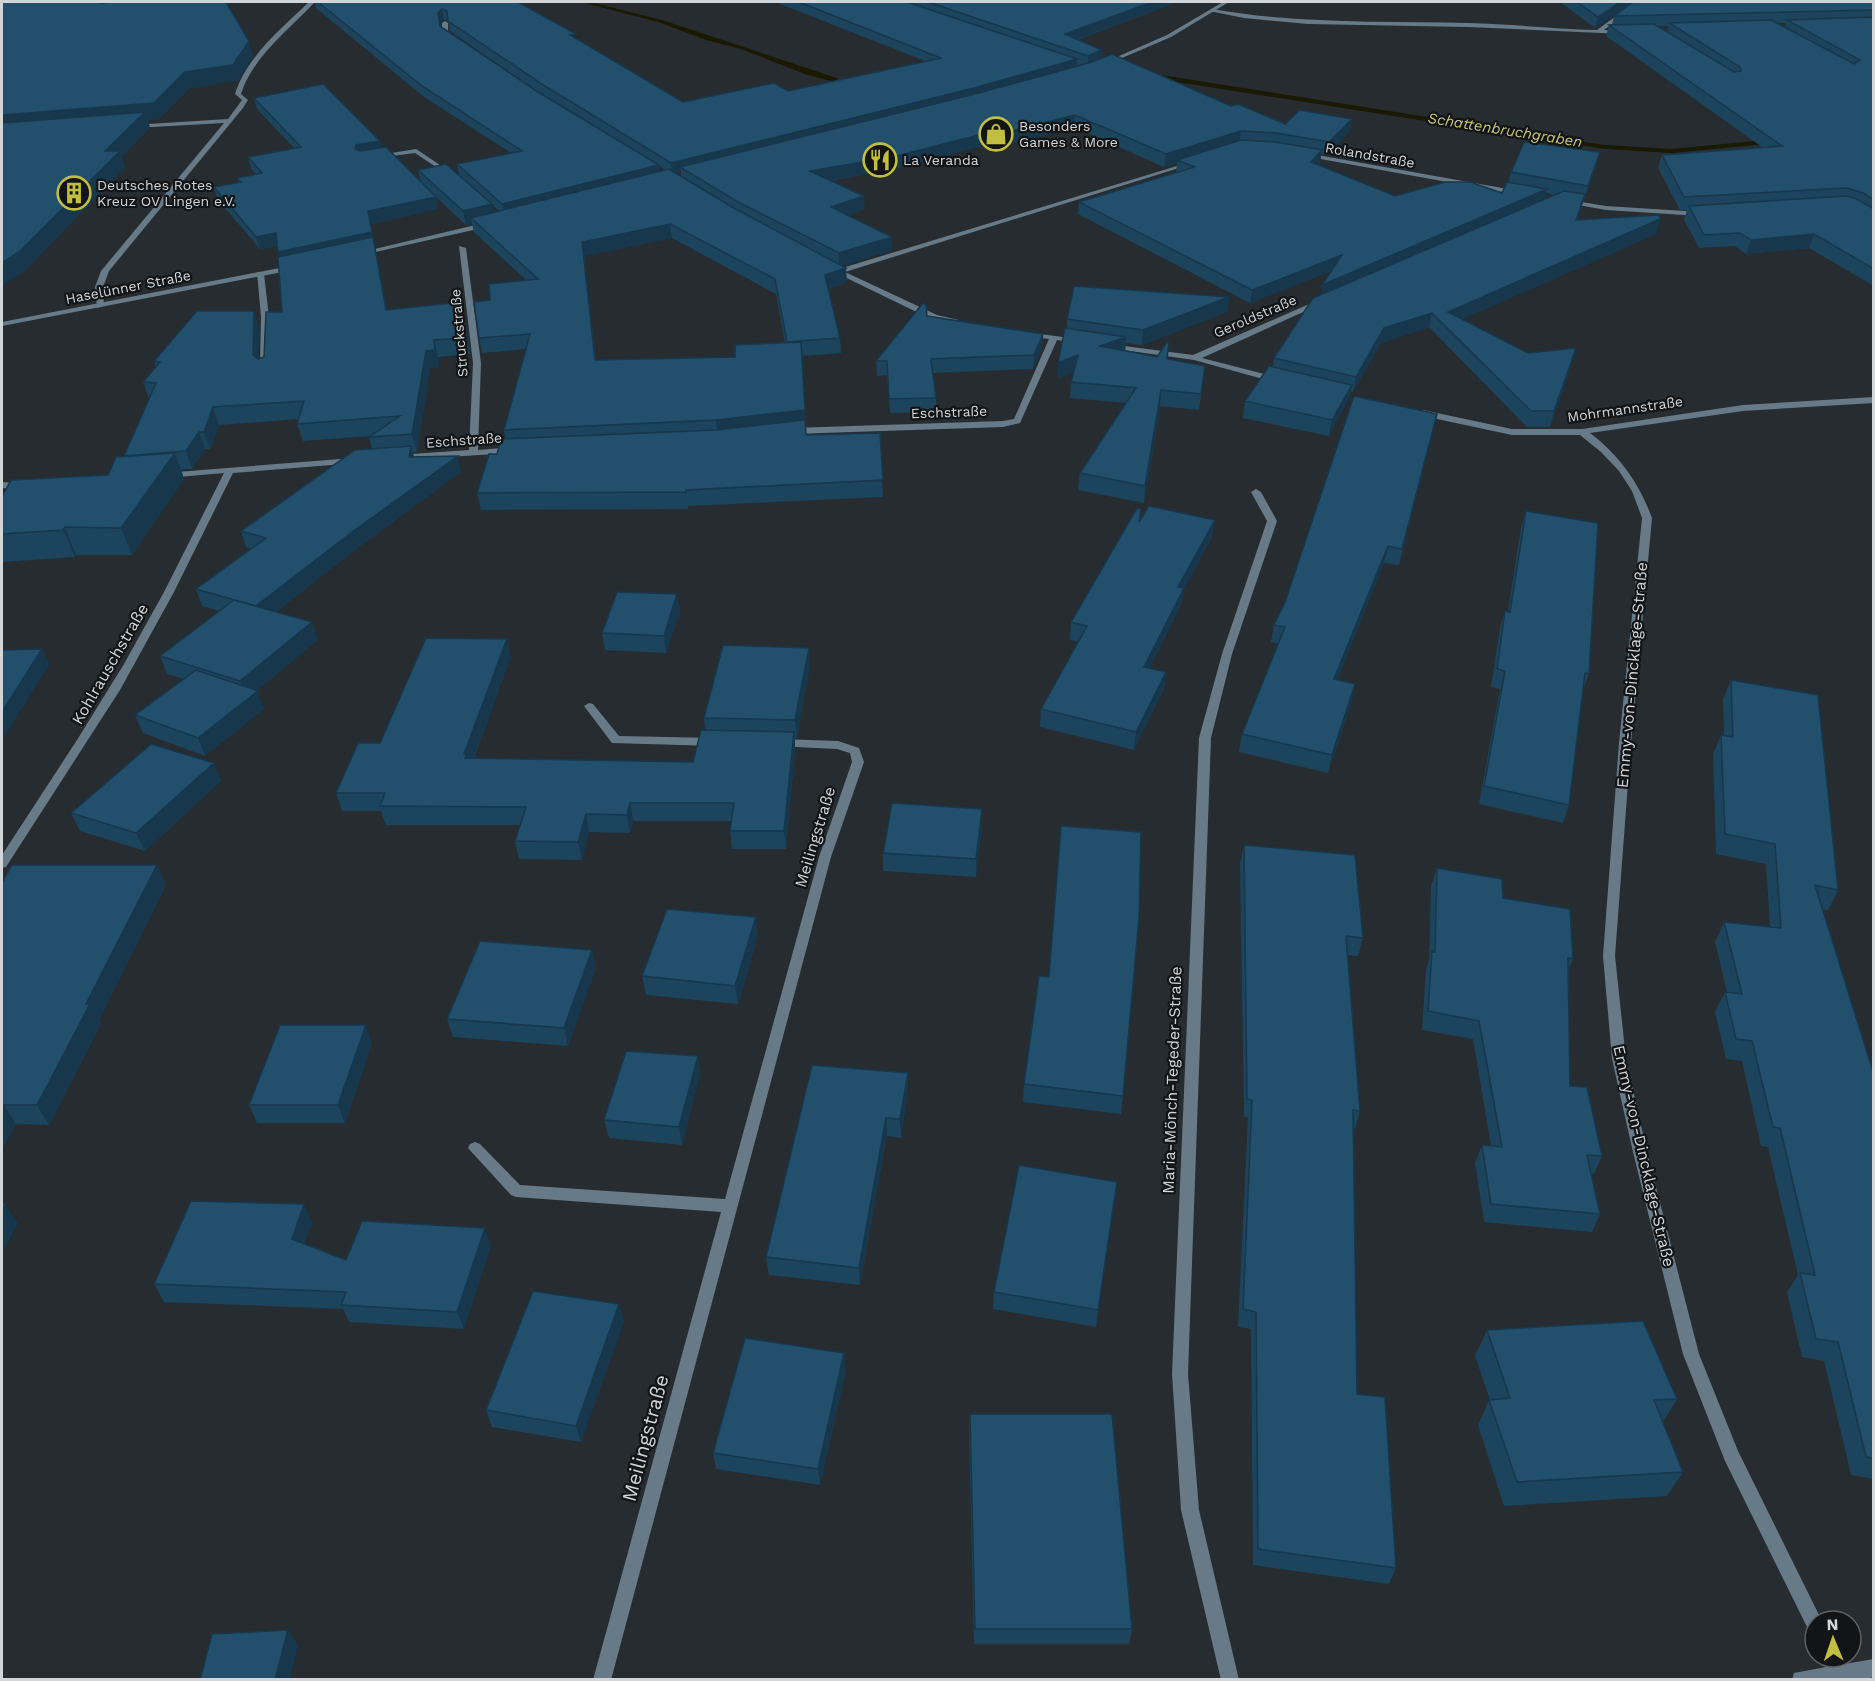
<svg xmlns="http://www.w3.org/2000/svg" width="1875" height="1681" font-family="'Work Sans',sans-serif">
  <rect width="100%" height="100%" fill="#272c30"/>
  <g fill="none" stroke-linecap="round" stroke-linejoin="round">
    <path fill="#1a1902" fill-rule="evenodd" d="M581,2H590L662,20L861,86L857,88L805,74L741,49L706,40L658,22Z
      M1148,73L1605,145L1672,149L1775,139L1779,141L1775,143L1672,153L1605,149L1145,77Z"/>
    <path fill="#677a88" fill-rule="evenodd" d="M416,149L452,173V175H448L415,153L376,158L373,156Z
      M257,272L264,274L269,317L268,366L264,368L260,366L261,317Z"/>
    <path fill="#677a88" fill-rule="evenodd" d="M309,2H315C289,30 253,56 241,94L248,100L243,108L109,271L103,287L104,306L97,308L95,287L101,271L224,123L134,128L131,126L132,125L228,119L242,100L235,94C247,56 282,28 309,2Z
      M1635,2H1641L1604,30L1625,31L1623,34L1468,27L1308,24L1244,18L1209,11L1212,9C1297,24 1382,21 1468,23C1511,24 1554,29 1597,30Z
      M445,21L448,23V32L458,39V41H454L442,33V23Z
      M1306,153L1519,191L1522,193L1519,195L1304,156V154Z
      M1190,162L1195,163L845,272L937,315L959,320V324L931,319L828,269L832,267L839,269Z
      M1569,200L1606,206L1700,212L1704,214L1700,216L1606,210L1567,203L1566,202Z
      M459,246L466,248L481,363L478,450L514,447L518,450L514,453L394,460V456L397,455L469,450L473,363Z
      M1316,301L1323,303L1202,358L1280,378V382L1277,383L1194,360L1109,348L1105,346L1109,344L1193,355Z
      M1026,332L1077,339L1081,341L1077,343L1057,340L1020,423L1003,427L792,434L788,431L792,428L1003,421L1014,419L1049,339L1026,336Z
      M1874,397V403L1743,411L1590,433C1620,456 1639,483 1652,518L1631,743L1615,956L1626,1059L1647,1152L1699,1354L1738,1451L1822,1621H1815V1634L1809,1631L1725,1461L1683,1354L1633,1152L1612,1059L1603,956L1619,743L1642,518L1632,491L1619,471L1601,452L1580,435H1512L1423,416L1419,413L1423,410L1512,429H1582L1743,405Z
      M353,458L357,461L356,463L233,473L174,592L120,690L6,867L2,868V855L77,740L124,664L164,592L224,473L167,478L164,477V473Z
      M2,482L24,484L29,487L24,490L2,488Z
      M1256,489L1261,492L1277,521L1232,654L1211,738L1188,1374L1199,1510L1239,1680H1221L1181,1510L1172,1374L1199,738L1222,654L1267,521L1251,492Z
      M589,703L593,704L619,736L715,738L721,742L715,746L612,743L584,706Z
      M780,739L838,741L859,748L864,762L831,857L611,1680H593L721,1212L516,1197L511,1195L468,1148L470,1144L475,1142L480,1144L520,1185L725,1199L819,857L852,762L850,753L837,749L776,746L774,743Z
      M1822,1657H1841L1844,1664L1874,1659V1677L1861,1680H1792L1794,1673L1826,1667Z"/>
    <path fill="#677a88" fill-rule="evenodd" d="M1223,2H1229L1171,37L1108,64L1103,63L1167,35Z
      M488,222L492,224L491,226L362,255L358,253Z
      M295,265H298V269L2,326V322Z"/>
  </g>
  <path fill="#1c445d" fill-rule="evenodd" d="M315,2H518L577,39L683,102L788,91L925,61L775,2H1177L1077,40L1102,50L1101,58L1231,106L1285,124L1352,119L1350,131L1327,155L1321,154L1320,162L1318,165L1395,196L1502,193L1508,183L1511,172L1596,166L1577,220L1660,219L1656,234L1462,319L1528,353L1572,363L1550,427H1527L1429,327L1381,343L1353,392H1350L1348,401L1329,436L1243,418L1245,401L1273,367L1274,358L1321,295L1322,285L1331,271L1250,303L1078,214L1079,202L1177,172H1176L1177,163L1164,167L1074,127L992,149L985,145L898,168L830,181L865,209L847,215L892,237V250L842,266L847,282L828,289L840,338L841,353L802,356L806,435L880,433L883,497L688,506V509L481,510L477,493L506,439L504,430L526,349L482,353L479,338L490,300L526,280L474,232L472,224L466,225L436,197L438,209L371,224L387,310L465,318L470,354L438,357L439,367L430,368L417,452H413L414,457L461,472L356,549L276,612L312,622L318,640L256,691L264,709L205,756L143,733L135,715L184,679L167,674L160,656L219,611L202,606L196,589L251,549L246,547L241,531L372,449L369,437L372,436L303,441L297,424L299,419L219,425L210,449H205L192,469H181L184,479L132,555H76L75,557L2,562V497L108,475L124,456L149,399L143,382L156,367L154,361L259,328L258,359L264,357L282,312L279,257L277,246L260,249L218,200L214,187L239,182L237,178L256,174L251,169L248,157L294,148L257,109L254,98L380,141L381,148L421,182L418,170L459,176L457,164L511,153L424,97L316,8ZM444,19L448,21L450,31L546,97L440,26V23ZM659,166L665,170L660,171ZM681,172V177L675,173ZM1546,193L1554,195L1545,199ZM492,204L499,211L493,212ZM672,238L776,294L785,343L735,357L596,360L584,256Z
    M1560,2H1632L1595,28Z
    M1874,2V286L1809,248L1746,254L1735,246L1699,248L1684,219L1687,210H1680L1658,168L1662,155L1762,147L1606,36L1609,25H1612L1614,16ZM1777,23H1786L1785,27ZM1659,26H1668L1667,31Z
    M1229,297L1227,312L1142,345L1126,343L1125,351L1205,366L1199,410L1160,406L1144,503L1078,490L1080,473L1126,403L1070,398L1071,382L1073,372L1057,379L1058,363L1067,328V319Z
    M927,316L1042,348L1033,369L933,373L936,398V412L890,413L887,375L877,376L876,361Z
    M1437,414L1399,565L1384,563L1337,680L1352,701L1328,773L1239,752L1242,734L1279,644L1271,642L1274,625Z
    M1141,509L1140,520L1212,537L1183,591L1181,605L1150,668L1166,672L1164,689L1134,750L1040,727L1041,709L1079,642L1070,640L1071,622Z
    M1526,511L1589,674L1583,690L1569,805L1563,823L1479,804L1500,689L1491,687L1500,628L1505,611H1508L1521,528Z
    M677,594L680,612L666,653L605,650L602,633Z
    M511,656L474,758L693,762L705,730L704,718L810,665L797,738H795V750L786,849H732L730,831L731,821H633L630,833L589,832L582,860L519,859L515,841L520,825H386L381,811H342L336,793L380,743Z
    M1731,680L1838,890L1828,910L1822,909L1874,1075V1479L1851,1475L1824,1361L1802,1357L1787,1292L1798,1275L1768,1147L1761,1146L1742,1061L1726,1059L1715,1012L1725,992H1727L1715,942L1724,922L1770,927L1766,864L1716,854L1713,754L1721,735H1724L1723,699Z
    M221,781L145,851L80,831L71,813Z
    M982,827L976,877L883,871V853Z
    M1244,845L1363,938L1358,956L1347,955L1360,1111L1355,1129L1353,1128L1357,1394L1396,1568L1389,1584L1253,1565L1251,1329L1238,1327L1248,1118L1244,1117L1240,863Z
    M157,865L166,885L99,1020L101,1024L49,1125L16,1124L2,1149V883Z
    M1437,868L1503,898L1573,959L1568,972L1570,1086L1602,1156L1594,1174H1591L1600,1214L1592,1232L1484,1222L1475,1163L1482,1145L1491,1146L1473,1039L1422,1030L1426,970L1429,960L1431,886Z
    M758,936L738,1004L646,995L642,976Z
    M596,968L568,1046L453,1037L447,1019Z
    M1049,977L1123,1096L1121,1114L1023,1102L1024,1084Z
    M372,1043L345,1123H257L249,1105Z
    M698,1056L700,1074L682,1145L609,1138L604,1120Z
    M908,1073V1091L901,1138L887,1136L860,1285L769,1275L766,1257Z
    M1117,1182L1096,1327L993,1309L994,1292Z
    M312,1222L304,1244L346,1260L491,1245L464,1329L349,1322L343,1309L164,1302L154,1284Z
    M624,1321L581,1442L492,1427L486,1410Z
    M1487,1330L1677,1399L1663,1422L1683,1472L1667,1496L1504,1506L1478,1425L1489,1400H1490L1475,1356Z
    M846,1370L820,1485L716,1469L713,1453Z
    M970,1414L1132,1629L1129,1644H974L969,1431Z"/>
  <path fill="#17374c" d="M1152,2H1177L1064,44L1065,34Z
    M1620,2H1632L1595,28L1598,17Z
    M442,9L444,19L440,23L438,13Z
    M249,41L253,56L238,81L190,88L159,119L148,120L150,128L122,157L125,168L27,269L2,286V115L185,72Z
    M1102,50L1101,61L1088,66V56Z
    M1077,59L1076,70L680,167L681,172L672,174L671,163Z
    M1075,115L1074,127L992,149V136Z
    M1352,119L1350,131L1327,155L1329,142Z
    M1241,131L1239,144L1177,160V163L1164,167L1166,154Z
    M986,133L985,145L898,168L811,184L810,171Z
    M380,141L382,153L359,157L355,149L356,145Z
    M1322,150L1320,162L1309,174L1311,162Z
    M1600,152L1596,166L1584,200L1588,186Z
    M659,165L661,177L505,216L502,204Z
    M1547,189L1544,202L1320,298L1322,285Z
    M864,196L865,209L831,221V207Z
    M436,197L438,209L371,224L390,327L281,265L278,252L368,211Z
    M492,204L494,218H471L472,224L466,225L463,211Z
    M1660,219L1656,234L1446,326L1448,312Z
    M670,224L672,238L584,256L598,375L582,242Z
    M276,233L280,245L260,249L256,237Z
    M1814,234L1809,248L1746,254L1751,240Z
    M892,237V250L839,267V253Z
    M1342,255L1340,268L1250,303L1252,290Z
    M846,268L847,282L825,290V275Z
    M1229,297L1227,312L1142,345L1143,330Z
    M462,302L465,318L470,354L466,338Z
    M254,311L259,328L258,372L253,355Z
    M1432,313L1429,327L1381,343L1353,392L1356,377L1384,328Z
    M1043,334L1042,348L1033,369L1034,355Z
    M1126,337L1125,352L1100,346Z
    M434,340L438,357L439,367L430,368L417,452L412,434L426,351Z
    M801,342L806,425L718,436L716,420Z
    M1576,348L1572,363L1550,427L1554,411Z
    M1078,355L1077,371L1057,379L1058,363Z
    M1352,385L1348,401L1329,436L1332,420Z
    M1161,390L1160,406L1144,503L1145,486Z
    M213,407L219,425L210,449L204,432Z
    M199,432L205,449L192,469L186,451Z
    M411,446L415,462L409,457Z
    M175,453L184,479L132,555L121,528Z
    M458,456L461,472L356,549L262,623L256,606L352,532Z
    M1215,520L1212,537L1183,591L1181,605L1142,684L1144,667L1178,587Z
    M65,527L76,555L75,557L63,530Z
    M1388,546L1384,563L1331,696L1334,679Z
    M677,594L680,612L666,653L664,636Z
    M312,622L318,640L247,699L240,681Z
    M507,639L511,656L470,767L464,754Z
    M809,648L810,665L797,738L795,720Z
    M42,649L50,664L2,740V712Z
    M1166,672L1164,689L1134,750L1136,732Z
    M1355,684L1352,701L1328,773L1332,755Z
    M258,691L264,709L205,756L198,738Z
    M794,732L795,750L786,849L784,831Z
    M214,763L221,781L145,851L136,833Z
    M630,803L633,821L630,833L627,815Z
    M982,809V827L976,877V859Z
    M586,814L589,832L582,860L578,842Z
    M157,865L166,885L99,1020L101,1024L49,1125L37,1105L86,1004Z
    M756,917L758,936L738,1004L735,986Z
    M592,950L596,968L568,1046L564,1028Z
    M366,1025L372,1043L345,1123L338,1105Z
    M698,1056L700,1074L682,1145L679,1127Z
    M908,1073V1091L901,1138L900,1119Z
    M4,1105L16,1124L2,1149V1108Z
    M886,1118L887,1136L860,1285L859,1268Z
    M5,1204L18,1223L2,1253V1210Z
    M304,1204L312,1222L300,1257L292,1239Z
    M485,1228L491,1245L464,1329L457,1312Z
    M619,1304L624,1321L581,1442L576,1426Z
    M844,1353L846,1370L820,1485L818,1469Z
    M288,1630L298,1645L290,1680H275Z"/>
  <path fill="#214f6c" stroke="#17374c" stroke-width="1.5" d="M2,2H101V3L112,2H226L249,41L233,65L185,72L154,103L2,115Z
    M318,2H518L576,34L570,35L683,102L774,83L788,91L941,58L799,2H907L1077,59L974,88L671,163L545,86L448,21L447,11L442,9L438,13L440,26L538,92L659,165L502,204L457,164L522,151L422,86Z
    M928,2H1152L1065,34L1102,50L1088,56Z
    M1577,2H1620L1598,17Z
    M1633,2H1874V10L1614,16Z
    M1874,17V200L1863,193L1847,188L1684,197L1662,155L1782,146L1609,25L1654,24L1734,72L1741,71L1740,67L1669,23L1771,20L1854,64L1860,60L1787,20Z
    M1112,54L1231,106L1238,104L1285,124L1300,110L1352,119L1329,142L1277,133L1241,131L1166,154L1075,115L992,136L986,133L897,156L810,171L864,196L831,207L892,237L839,253L738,202L680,167L979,93L1092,62Z
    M323,84L380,141L356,145L355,149L360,151L386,147L436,197L368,211L372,232L278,252L276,233L256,237L214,187L241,182L237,178L262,173L248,157L301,147L254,98Z
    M145,112L105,151H120L20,251L2,263V123Z
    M1241,140L1276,142L1322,150L1311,162L1395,196L1445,182H1470L1502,193L1507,182L1547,189L1322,285L1342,255L1252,290L1079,202L1195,167L1177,160Z
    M1524,142L1600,152L1588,186L1511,172Z
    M446,164L492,204L463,211L418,170Z
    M669,169L732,207L846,268L825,275L840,338L787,342L775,279L670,224L582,242L595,360L735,357V345L801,342L805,410L716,420L504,430L530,334L479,338L474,302L490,300L489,284L538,279L471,218Z
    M1564,191L1585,194L1576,220L1659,215L1660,219L1448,312L1528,353L1576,348L1554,411H1531L1432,313L1384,328L1356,377L1274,358L1313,298Z
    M1847,196L1857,199L1874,209V269L1814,234L1751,240L1740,233L1704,235L1689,206Z
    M373,237L386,310L462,302L466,338L434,340L435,350L426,351L412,434L369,437L400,416L297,424L304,401L213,407L204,432H199L186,451L124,456L156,383L143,382L160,362L154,361L197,311H254L253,355L258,359L264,357L266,312H282L278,257Z
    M1074,286L1229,297L1143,330L1067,319Z
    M923,303L926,305L927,316L1043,334L1034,355L931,359L936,398L889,399L887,361H876Z
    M1065,328L1126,337L1100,346L1157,357L1167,342L1169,343L1167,359L1205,366L1201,394L1161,390L1145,486L1080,473L1136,388L1071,382L1078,355L1058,363Z
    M1269,366L1352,385L1332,420L1245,401Z
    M1354,396L1437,414L1402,549L1388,546L1334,679L1355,684L1332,755L1242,734L1285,627L1274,625L1285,602Z
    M805,420L806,435L880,433L883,480L686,490V492L477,493L489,454H497L501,439L716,430Z
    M411,446L409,457L458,456L352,532L256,606L196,589L266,538L241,531L355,450Z
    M175,453L121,528L65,527L63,530L2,534V497L11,480L108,475L116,457Z
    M1149,506L1215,520L1178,587L1184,588L1144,667L1166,672L1136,732L1041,709L1087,626L1071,622L1137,508L1141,509L1139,522Z
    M1526,511L1598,523L1589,674L1585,673L1569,805L1484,786L1505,671L1497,669L1505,611L1510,612Z
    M617,592L677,594L664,636L602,633Z
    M234,600L312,622L240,681L160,656Z
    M426,638L507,639L464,754H466L465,758L693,762L701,730L794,732L784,831H730L734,803H630L627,815L586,814L578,842L515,841L526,807L380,806L385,793H336L358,743H380Z
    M723,645L809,648L795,720L704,718Z
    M42,649L2,712V650Z
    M196,670L258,691L198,738L135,715Z
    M1731,680L1818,695L1838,890L1815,885L1874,1075V1458L1866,1457L1838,1342L1816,1339L1800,1273L1815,1275L1780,1128L1773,1127L1752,1041L1736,1039L1725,992L1742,994L1724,922L1781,928L1775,844L1725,834L1721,735L1733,737Z
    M151,744L214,763L136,833L71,813Z
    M892,803L982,809L976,859L883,853Z
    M1061,826L1141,832L1139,917L1123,1096L1024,1084L1039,976L1049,977Z
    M1244,845L1355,855L1363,938L1346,936L1360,1111L1353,1110L1357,1394L1385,1397L1396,1568L1258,1549L1256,1312L1243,1309L1252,1100L1247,1099Z
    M12,865H157L86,1004H90L37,1105H4L2,1108V883Z
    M1437,868L1502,879L1503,898L1570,909L1573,959L1568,958L1570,1086L1587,1087L1602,1156L1587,1155L1600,1214L1491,1204L1482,1145L1502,1147L1479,1021L1428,1011L1432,951L1435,952Z
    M667,909L756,917L735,986L642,976Z
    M480,941L592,950L564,1028L447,1019Z
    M280,1025H366L338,1105H249Z
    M626,1051L698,1056L679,1127L604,1120Z
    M812,1065L908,1073L900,1119L886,1118L859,1268L766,1257Z
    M1019,1165L1117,1182L1098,1310L994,1292Z
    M191,1201L304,1204L292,1239L346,1260L362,1221L485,1228L457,1312L341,1305L346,1292L154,1284Z
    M2,1203L5,1204L2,1210Z
    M533,1291L619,1304L576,1426L486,1410Z
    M1643,1321L1677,1399L1654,1400L1683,1472L1517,1482L1489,1400L1510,1398L1487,1330Z
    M745,1338L844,1353L818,1469L713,1453Z
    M970,1414H1112L1132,1629H975Z
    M288,1630L275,1680H200L212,1634Z"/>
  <defs>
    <g id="shop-ring" transform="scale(1.725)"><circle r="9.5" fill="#121416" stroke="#c1be40" stroke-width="1.5"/><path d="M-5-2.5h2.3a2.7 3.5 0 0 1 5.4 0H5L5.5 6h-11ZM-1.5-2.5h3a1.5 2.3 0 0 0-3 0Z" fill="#c1be40"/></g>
    <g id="restaurant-ring" transform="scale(1.725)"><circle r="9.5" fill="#121416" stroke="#c1be40" stroke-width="1.5"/><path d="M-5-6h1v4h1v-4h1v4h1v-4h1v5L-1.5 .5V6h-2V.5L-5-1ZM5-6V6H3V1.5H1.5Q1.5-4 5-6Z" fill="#c1be40"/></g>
    <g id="building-ring" transform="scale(1.725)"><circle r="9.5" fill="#121416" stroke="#c1be40" stroke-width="1.5"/><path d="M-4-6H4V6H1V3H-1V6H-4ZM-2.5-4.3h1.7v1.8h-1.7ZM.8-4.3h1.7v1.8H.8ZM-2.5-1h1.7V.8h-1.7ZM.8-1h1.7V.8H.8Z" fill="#c1be40"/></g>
  </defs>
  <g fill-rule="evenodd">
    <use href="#shop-ring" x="996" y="134"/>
    <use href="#restaurant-ring" x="880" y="160"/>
    <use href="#building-ring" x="74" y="193"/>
  </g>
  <g text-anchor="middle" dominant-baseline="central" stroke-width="4.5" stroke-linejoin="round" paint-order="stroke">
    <g font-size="14" fill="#d3d6d9" stroke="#121416" text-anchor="start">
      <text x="1019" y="126">Besonders<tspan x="1019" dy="16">Games &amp; More</tspan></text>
      <text x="903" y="160">La Veranda</text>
      <text x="97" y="185">Deutsches Rotes<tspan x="97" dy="16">Kreuz OV Lingen e.V.</tspan></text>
    </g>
    <g font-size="14" fill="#d3d6d9" stroke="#121416">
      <text transform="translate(1370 155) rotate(10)">Rolandstraße</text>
      <text transform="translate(128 287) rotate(-11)">Haselünner Straße</text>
      <text transform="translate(1255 316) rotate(-23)">Geroldstraße</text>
      <text transform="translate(459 333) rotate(-95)">Struckstraße</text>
      <text transform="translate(1625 409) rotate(-8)">Mohrmannstraße</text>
      <text transform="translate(949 412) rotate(-2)">Eschstraße</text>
      <text transform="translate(464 440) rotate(-4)">Eschstraße</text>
    </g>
    <g font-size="15" font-style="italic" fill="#c9c87a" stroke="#121416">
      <text transform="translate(1505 130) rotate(9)">Schattenbruchgraben</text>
    </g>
    <g font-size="16" fill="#d3d6d9" stroke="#121416">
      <text transform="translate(110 664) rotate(-60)">Kohlrauschstraße</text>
      <text transform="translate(1632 675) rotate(-85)">Emmy-von-Dincklage-Straße</text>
      <text transform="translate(815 837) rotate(-73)">Meilingstraße</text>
      <text transform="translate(1172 1080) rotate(-88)">Maria-Mönch-Tegeder-Straße</text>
      <text transform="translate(1644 1156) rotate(77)">Emmy-von-Dincklage-Straße</text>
    </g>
    <g font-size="20" fill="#d3d6d9" stroke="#121416">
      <text transform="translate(645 1438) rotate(-75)">Meilingstraße</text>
    </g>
  </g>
  <rect width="1875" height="1681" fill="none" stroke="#d3d6d9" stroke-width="6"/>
  <g transform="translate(1833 1639) rotate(358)"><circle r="28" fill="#121416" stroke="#5f6264" stroke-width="1.5"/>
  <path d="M0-4.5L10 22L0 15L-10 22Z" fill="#c1be40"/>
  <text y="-9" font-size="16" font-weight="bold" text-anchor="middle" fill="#d3d6d9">N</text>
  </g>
</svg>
